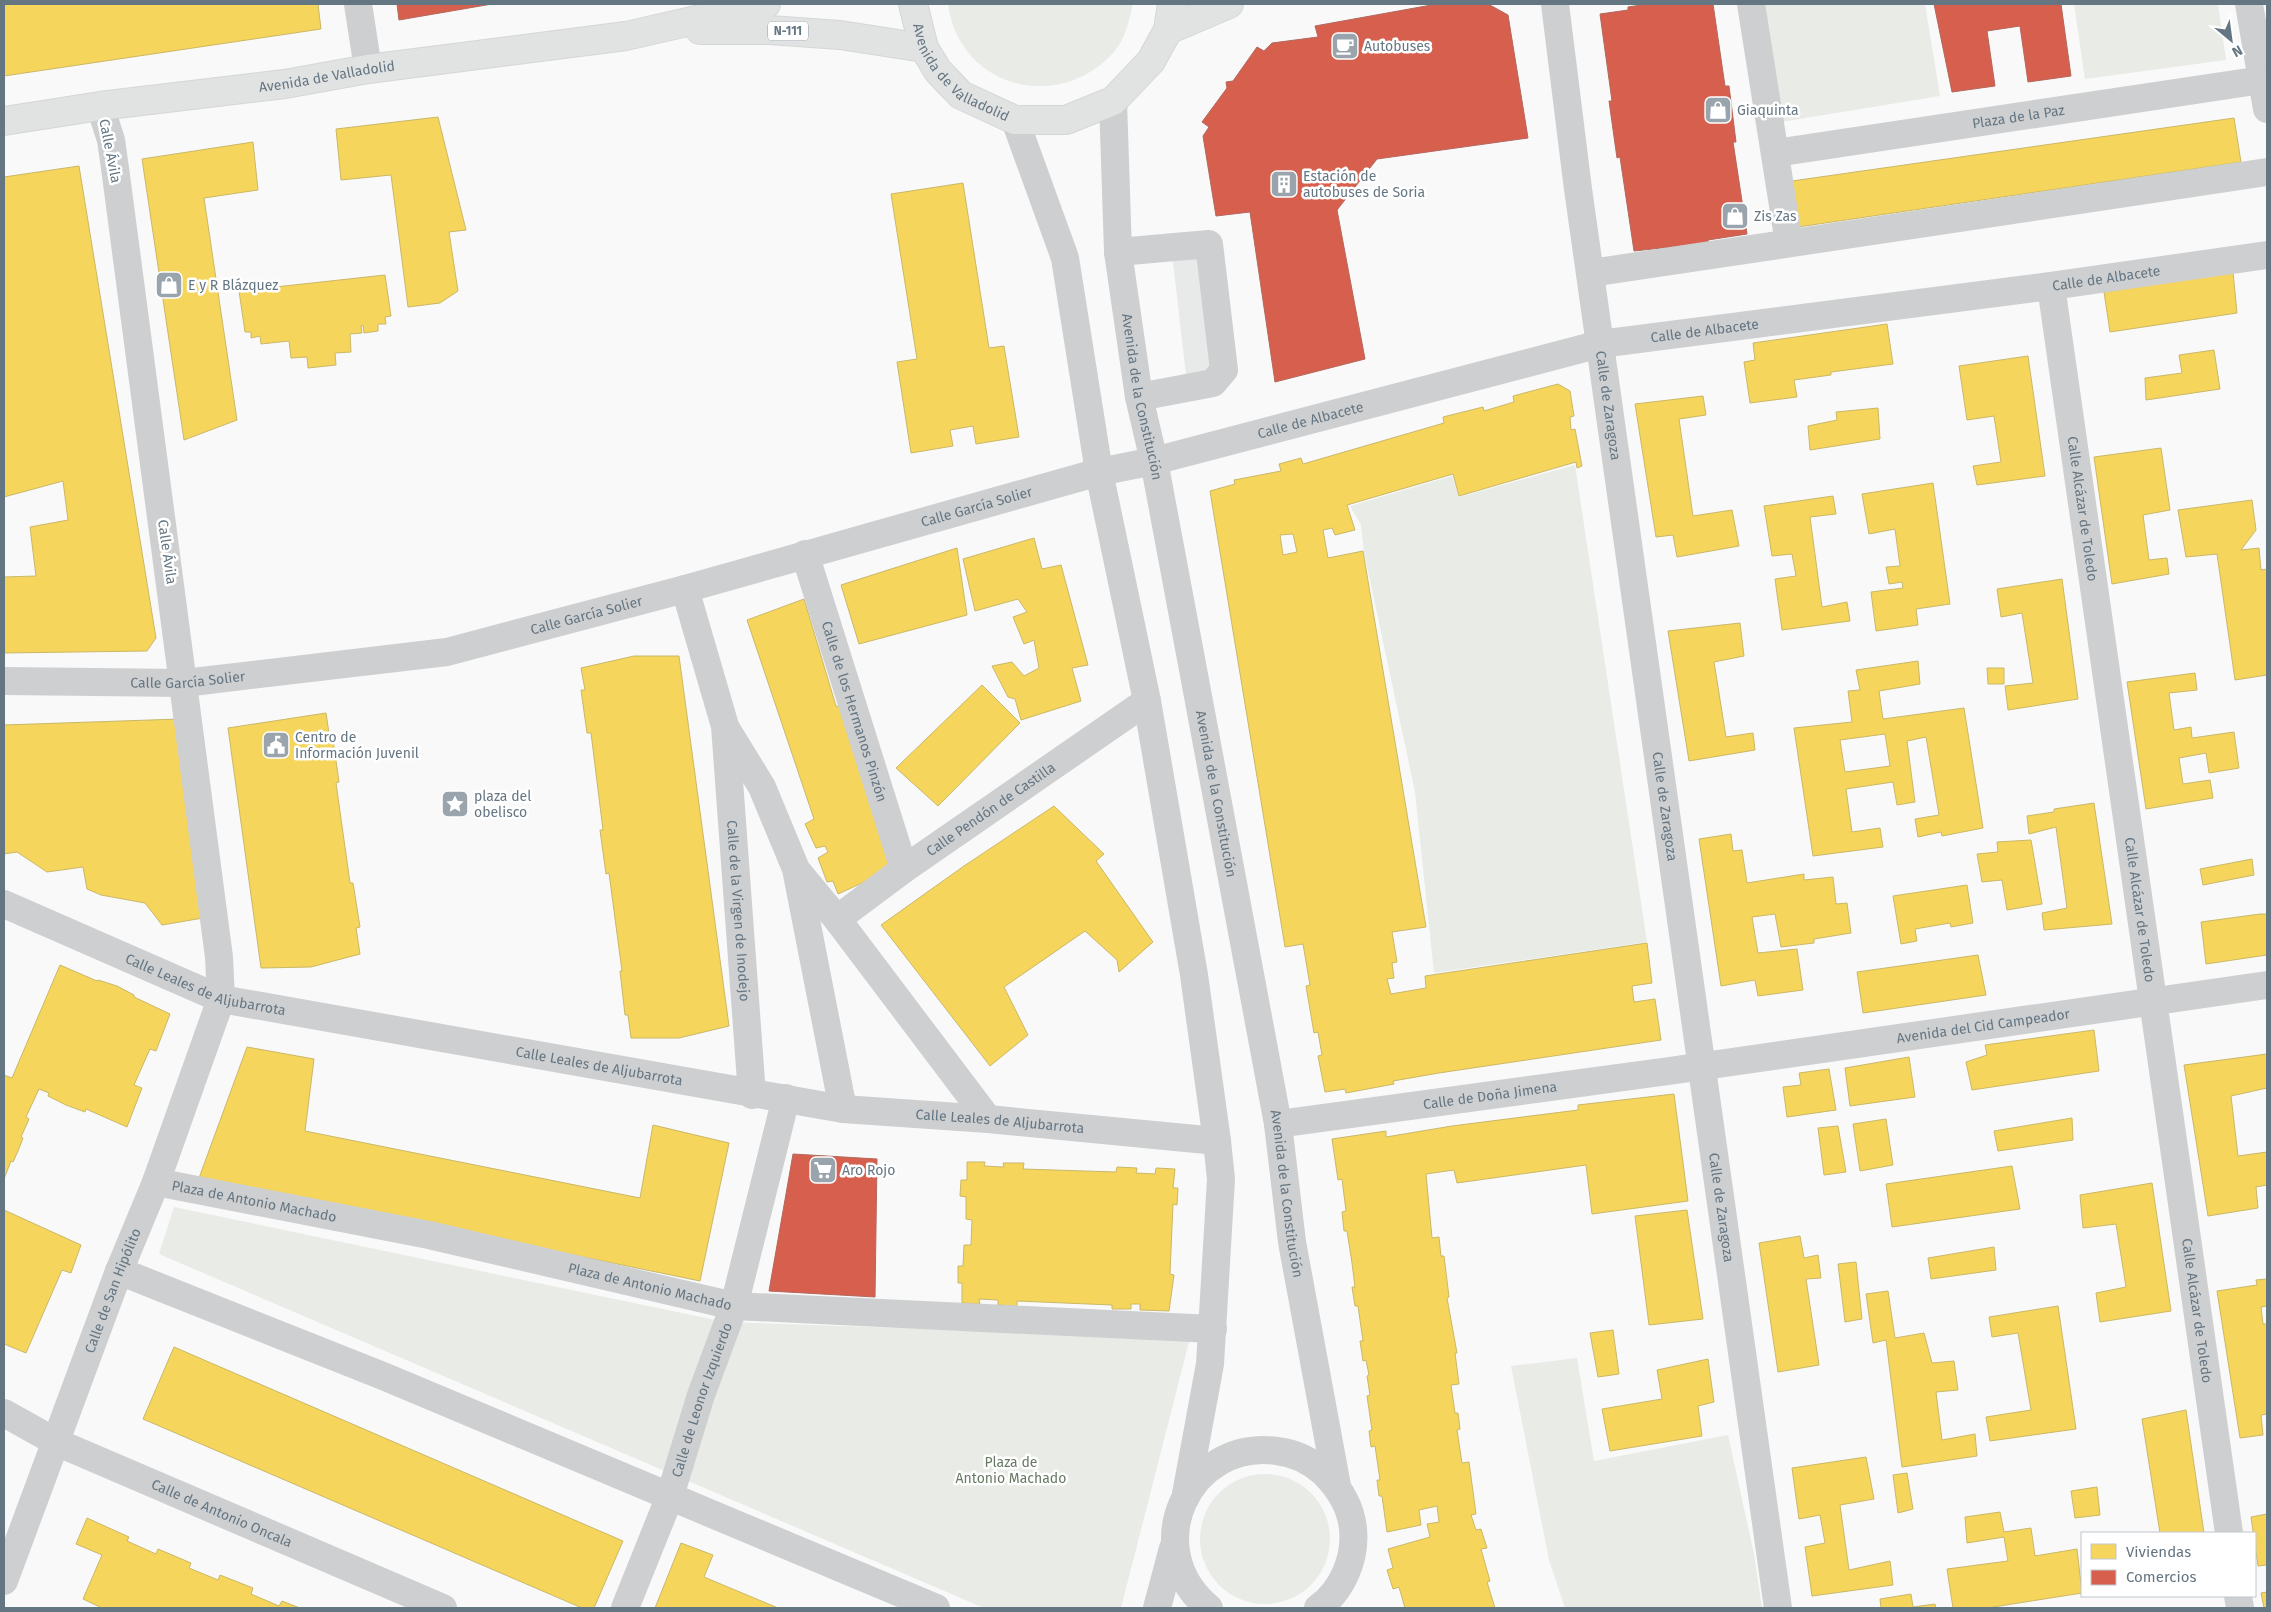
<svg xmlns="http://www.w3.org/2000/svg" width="2271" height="1612" font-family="'Fira Sans',sans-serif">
  <rect width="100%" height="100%" fill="#f9f9f9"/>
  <path fill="#e8e9e9" d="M1216,250L1230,370L1186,375L1172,254Z"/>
  <path fill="#e8ebe6" d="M948,4H1133C1129,21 1125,40 1113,53C1057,114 959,87 948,4Z
    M1762,4H1925L1940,96L1781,122Z
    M2074,4H2218L2226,60L2085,79Z
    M1575,465L1647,942L1434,973L1415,792L1364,552L1361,525L1350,506L1452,476L1459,497Z
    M174,1207L725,1322L1190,1338L1121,1608H984L159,1254Z
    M1577,1358L1594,1461L1728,1435L1754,1554L1762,1608H1565L1549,1560L1511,1366Z
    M1200 1539a65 65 0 1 1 130 0a65 65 0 1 1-130 0Z"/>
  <path fill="#f6d55c" stroke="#cab868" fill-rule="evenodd" d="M4,4H318L321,29L4,76Z
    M438,117L466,230L449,232L458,291L440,303L408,307L391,175L341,180L336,129Z
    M2234,118L2241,162L1791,228L1785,182Z
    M253,142L258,190L204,198L237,420L184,440L142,159Z
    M79,166L156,638L147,651L4,653V577L36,576L30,527L68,520L63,481L4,497V177Z
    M963,183L989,348L1004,346L1019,437L976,444L973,426L950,430L953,446L911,453L897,362L917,359L891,194Z
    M2233,272L2237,313L2110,332L2104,292Z
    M385,275L391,316L385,317L386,324H378V331L364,333L363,325L361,326L362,333L350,334L351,352L335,353L336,365L308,368L307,357L291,358L289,341L261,344L260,336L251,338V332H245L239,291Z
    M1887,324L1893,364L1831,372V375L1794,380L1797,397L1750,403L1744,362L1755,360L1753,343Z
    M2214,350L2220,389L2146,400L2145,378L2182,373L2179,355Z
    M2028,356L2045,476L1977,485L1973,466L2001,462L1994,416L1967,420L1959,366Z
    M1558,384L1570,391L1574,416L1570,417L1571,430L1575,429L1582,466L1577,468L1576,462L1459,496L1453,474L1347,505L1355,530L1335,535L1332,528L1323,530L1328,558L1363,551L1426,927L1392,932L1397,962L1392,963L1394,978L1387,979L1391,994L1426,988L1425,976L1647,943L1652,983L1632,986L1634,1002L1655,999L1661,1040L1439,1073L1393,1081L1394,1084L1346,1093L1345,1089L1325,1092L1318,1056L1322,1055L1318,1032L1314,1033L1306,986L1310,985L1303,944L1285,947L1210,491L1235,484L1234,480L1281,471L1279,464L1301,458L1303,464L1444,423L1443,417L1483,407L1484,411L1514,402L1513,396ZM1293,534L1297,552L1283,555L1280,535Z
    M1703,396L1706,415L1679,419L1693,516L1732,510L1739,546L1677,557L1673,535L1656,537L1635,404Z
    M1878,408L1880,439L1810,450L1808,426L1837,420L1836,412Z
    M2161,448L2170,510L2143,515L2149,560L2167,558L2169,574L2112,584L2094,457Z
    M1933,483L1950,604L1916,609L1918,625L1876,631L1871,592L1903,588L1902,582L1889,584L1886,567L1900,566L1895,529L1869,534L1862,494Z
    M1833,496L1836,514L1810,517L1822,607L1847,602L1850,621L1782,630L1775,579L1796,576L1792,554L1772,556L1764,506Z
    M2252,500L2256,530L2241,550L2259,548L2261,570L2267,569V675L2235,680L2217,554L2186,557L2178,510Z
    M1034,538L1042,569L1061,565L1088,665L1072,668L1081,701L1021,720L1015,699L1008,697L992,666L1012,662L1024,676L1039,668L1034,640L1024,644L1013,617L1027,612L1018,599L975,611L963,559Z
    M957,548L967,615L859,644L841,585Z
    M2062,579L2078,699L2008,710L2005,686L2033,683L2022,613L2001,617L1997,589Z
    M804,599L836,706L854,709L897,867L838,894L833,881L827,882L818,858L828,852L825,846L816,848L805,824L814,819L747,620Z
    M1740,623L1744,656L1714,662L1726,737L1753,733L1755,750L1689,761L1668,631Z
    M634,656H679L729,1026L679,1038H631L628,1015H625L620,971H622L609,873L606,874L600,830H603L591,733H587L581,690H585L581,668Z
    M1918,661L1920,684L1879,691L1883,719L1964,708L1983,828L1942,836L1941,832L1918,837L1915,819L1939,815L1926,737L1907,741L1915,802L1897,805L1893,782L1846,789L1852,832L1880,828L1883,847L1813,856L1794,728L1852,722L1848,691L1860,690L1856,670ZM1885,734L1890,766L1845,772L1840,740Z
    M1987,668H2004V684H1988Z
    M2195,673L2197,690L2169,693L2174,730L2191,727L2192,738L2234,732L2239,768L2209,773L2206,753L2179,758L2183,784L2210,780L2213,798L2146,809L2127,682Z
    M982,685L1020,723L938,806L896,768Z
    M326,713L330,740L333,739L339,782L336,783L350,883H353L360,927L356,928L360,954L311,967L261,968L228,728Z
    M179,719L209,917L162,925L145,903L101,895L87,889L83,867L47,872L17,852L4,854V725Z
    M2094,803L2112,924L2044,930L2042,913L2067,908L2056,827L2029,834L2027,816L2054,812V809Z
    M1054,806L1104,854L1096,861L1153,942L1119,972L1117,960L1085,931L1004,987L1028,1035L990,1066L881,925L964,866Z
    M1731,834L1733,851L1742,850L1747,883L1804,874V880L1833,877L1836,904L1847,903L1851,933L1814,939V943L1781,947L1775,914L1752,917L1758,953L1797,949L1803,990L1758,996L1755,980L1721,986L1699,839Z
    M2031,840L2042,904L2007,910L2002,880L1982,882L1977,854L1998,852L1997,842Z
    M2252,859L2254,875L2203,885L2200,869Z
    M1967,885L1973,923L1951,927L1950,923L1915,929L1917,941L1901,944L1893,896Z
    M2260,914H2267V955L2206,964L2201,922Z
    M1978,955L1986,995L1863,1013L1857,972Z
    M60,965L97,981L98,980L117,986L134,995V997L170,1014L156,1051L150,1049L134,1085L142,1088L127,1127L86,1109L85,1112L66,1105L48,1096L49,1093L39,1089L26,1117L29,1119L21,1137L23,1138L18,1151L13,1162L11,1161L4,1179V1075L12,1078Z
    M2094,1030L2099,1071L1972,1090L1966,1062L1987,1055L1985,1045Z
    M247,1047L314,1059L305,1131L640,1198L653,1125L729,1143L700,1281L199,1178Z
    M2267,1054V1088L2231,1096L2238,1156L2267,1152V1185L2256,1187L2258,1208L2208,1216L2184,1065Z
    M1909,1057L1915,1097L1850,1106L1845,1068Z
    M1829,1069L1836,1110L1787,1117L1783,1087L1801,1085L1799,1073Z
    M1674,1094L1688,1201L1592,1214L1586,1165L1457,1183L1454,1170L1426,1174L1432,1238L1439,1237L1441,1256H1444L1449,1297L1447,1298L1457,1353H1455L1459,1384L1451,1385L1455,1413H1458L1460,1429L1457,1430L1462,1463L1469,1462L1476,1514L1471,1515L1476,1530L1481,1529L1487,1548L1481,1549L1490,1581L1487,1582L1495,1608H1405L1399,1587L1393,1589L1387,1570L1393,1568L1388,1549L1430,1537L1427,1524L1439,1522L1437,1506L1419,1510L1421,1525L1387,1532L1382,1496H1379L1377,1480H1380L1375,1446L1371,1447L1369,1431L1372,1430L1367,1396L1370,1395L1367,1376L1369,1375L1366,1360L1363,1361L1360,1341H1363L1358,1306H1355L1352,1287H1355L1352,1263L1347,1231H1344L1342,1212L1346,1211L1342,1179L1338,1180L1332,1139L1386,1131V1137L1452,1126L1578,1110V1105Z
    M2072,1118L2073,1140L1998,1151L1994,1131Z
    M1886,1119L1893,1165L1860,1171L1853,1124Z
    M1838,1126L1846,1172L1824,1175L1818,1128Z
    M967,1162H985L984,1166L1004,1167L1003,1163H1024L1023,1169L1116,1172L1117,1167L1137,1168L1136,1173L1155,1174L1156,1168L1175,1169L1173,1188H1178L1177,1205L1173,1204L1170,1274L1174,1275L1169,1311L1140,1310V1304H1131V1309H1112V1305L1017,1301V1306L998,1305V1300L979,1299L980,1304L962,1303V1283H958V1266H963L964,1245H971L972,1220L966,1219V1197L960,1196L961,1180H967Z
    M2012,1166L2020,1209L1892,1227L1886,1184Z
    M2152,1183L2171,1311L2100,1322L2096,1293L2126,1287L2116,1224L2083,1228L2080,1195Z
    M4,1210L81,1245L71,1273L62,1270L26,1353L4,1344Z
    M1687,1210L1703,1319L1649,1325L1635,1216Z
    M1800,1236L1804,1258L1818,1255L1821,1278L1806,1279L1819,1365L1778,1372L1759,1243Z
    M1994,1247L1996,1270L1931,1279L1928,1258Z
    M1856,1262L1862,1319L1845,1322L1838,1264Z
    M2267,1279V1306L2261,1307L2263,1324H2267V1414L2261,1415L2263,1435L2240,1438L2217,1291L2257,1285L2256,1280Z
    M1888,1291L1895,1338L1924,1333L1932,1363L1954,1361L1958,1390L1936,1392L1942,1440L1975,1434L1977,1456L1902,1467L1886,1340L1873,1343L1866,1294Z
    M2058,1306L2076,1429L1990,1441L1986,1417L2031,1410L2018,1333L1992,1337L1989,1317Z
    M1613,1330L1619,1374L1598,1377L1590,1333Z
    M174,1347L623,1541L594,1608H582L143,1419Z
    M1708,1359L1714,1402L1698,1406L1702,1436L1610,1451L1602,1409L1662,1399L1657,1370Z
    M2186,1410L2204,1533H2160L2142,1419Z
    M1866,1457L1874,1499L1840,1505L1849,1570L1890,1561L1893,1585L1812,1596L1805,1547L1825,1543L1820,1515L1799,1519L1792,1468Z
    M1907,1473L1913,1509L1898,1513L1893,1475Z
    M2097,1487L2100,1515L2075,1518L2071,1491Z
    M2000,1512L2004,1532L2031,1528L2035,1556L2077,1549L2082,1593L1987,1608H1953L1947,1569L2008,1561L2004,1537L1967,1543L1965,1517Z
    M2267,1514V1565L2258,1566L2251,1517Z
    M87,1518L129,1537L127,1541L156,1554L158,1549L191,1563L189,1568L218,1580L220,1575L253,1588L251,1594L279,1606L282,1601L300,1608H99L100,1607L83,1599L102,1555L76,1544Z
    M681,1543L713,1555L704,1577L778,1608H655Z
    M2267,1592V1608H2264L2261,1593Z
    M1911,1594L1913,1607L1935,1604L1936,1608H1881L1880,1599Z"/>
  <path fill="#d6604d" stroke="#b4675d" d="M397,4H492L399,20Z
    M1437,4H1488L1508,15L1528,138L1377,159L1337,210L1365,359L1275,382L1250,212L1216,216L1203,136L1209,127L1202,122L1227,88L1226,82L1233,81L1257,47L1264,51L1272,43L1318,37L1315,26Z
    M1648,4H1713L1725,86H1729L1736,142H1733L1747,234L1708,240V243L1634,251L1620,157L1617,158L1609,101H1612L1600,14L1628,10V7Z
    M1934,4H2061L2071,76L2028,82L2020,26L1987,31L1995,86L1952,92Z
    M793,1154L877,1159L875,1297L769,1291Z"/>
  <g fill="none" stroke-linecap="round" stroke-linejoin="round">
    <g stroke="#d5d6d7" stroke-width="30">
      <g id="major">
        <path id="s15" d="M913,4L924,48L938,71L961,95L1015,120H1066L1113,101L1151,61L1168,30L1172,4"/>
        <path d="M700,30H769L840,35L924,48"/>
        <path d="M1168,30L1229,4"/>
        <path id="s16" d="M4,121L100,106L285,84L368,69L626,36L766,4"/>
      </g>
    </g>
    <g stroke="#cecfd0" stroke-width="28">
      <path d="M358,4L368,69"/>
      <path id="s1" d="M1555,4L1578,189L1778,1608"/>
      <path d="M1751,4L1789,243"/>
      <path d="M2249,4L2267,109"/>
      <path id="s2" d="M1113,101L1118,252L1139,397L1154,461L1278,1124L1292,1242L1337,1486"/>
      <path d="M1015,120L1065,258L1099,472L1147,701L1194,975L1217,1141L1221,1179L1210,1364L1186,1494"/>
      <path id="s3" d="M1775,153L2262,80"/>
      <path d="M1118,252L1209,244L1224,370L1213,383L1139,397"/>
      <path d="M1591,273L2267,172"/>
      <path id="s4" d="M2051,286L2229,1533"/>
      <path id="s5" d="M805,554L904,869"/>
      <path id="s6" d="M685,589L725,726L752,1095"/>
      <path id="s7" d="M4,681L184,683L447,652L685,589L1099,472L1154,461L1600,344L2051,286L2267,255"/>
      <path d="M727,730L762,787L796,869L843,1109"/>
      <path d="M798,872L837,919L988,1119"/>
      <path id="s8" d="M4,904L221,999L843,1109L988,1119L1217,1141"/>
      <path id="s9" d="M837,919L904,869L1147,701"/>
      <path id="s10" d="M1278,1124L1669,1071L2267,985"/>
      <path id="s11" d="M156,1182L429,1235L734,1306L1213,1329"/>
      <path d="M119,1271L383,1376L936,1608"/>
      <path id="s12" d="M4,1413L56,1442L443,1608"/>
      <path id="s13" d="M4,1581L119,1271L156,1182L221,999L219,957L115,168L111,140L100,106"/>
      <path d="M2238,1596L2240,1608"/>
      <path id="s14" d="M625,1608L670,1496L701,1395L734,1306L786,1098"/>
      <path d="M1157,1608L1173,1548"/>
      <path d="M1209,1608C1138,1550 1187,1439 1277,1451C1294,1453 1311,1461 1324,1473C1339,1488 1351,1507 1353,1529C1356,1559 1342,1591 1318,1608"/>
    </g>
    <use href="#major" stroke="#e1e2e2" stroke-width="28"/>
  </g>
  <defs>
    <g id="cafe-square" transform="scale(1.4375)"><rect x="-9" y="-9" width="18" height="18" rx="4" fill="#99a4ac" stroke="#fff"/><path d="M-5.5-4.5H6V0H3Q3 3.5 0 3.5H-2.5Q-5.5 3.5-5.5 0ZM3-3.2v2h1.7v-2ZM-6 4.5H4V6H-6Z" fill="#fff"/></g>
    <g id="shop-square" transform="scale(1.4375)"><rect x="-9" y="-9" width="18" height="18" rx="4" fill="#99a4ac" stroke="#fff"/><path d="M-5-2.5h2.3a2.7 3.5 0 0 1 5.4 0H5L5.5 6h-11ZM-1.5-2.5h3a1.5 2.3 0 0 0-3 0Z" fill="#fff"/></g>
    <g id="building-square" transform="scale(1.4375)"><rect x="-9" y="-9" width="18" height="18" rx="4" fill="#99a4ac" stroke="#fff"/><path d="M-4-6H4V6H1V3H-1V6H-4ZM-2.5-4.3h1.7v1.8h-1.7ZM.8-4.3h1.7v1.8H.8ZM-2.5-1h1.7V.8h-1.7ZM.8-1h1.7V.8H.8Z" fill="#fff"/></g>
    <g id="civic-square" transform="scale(1.4375)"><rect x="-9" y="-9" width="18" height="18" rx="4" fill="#99a4ac" stroke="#fff"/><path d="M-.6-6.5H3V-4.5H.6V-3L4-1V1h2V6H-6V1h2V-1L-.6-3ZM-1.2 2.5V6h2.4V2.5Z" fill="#fff"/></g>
    <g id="sight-square" transform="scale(1.4375)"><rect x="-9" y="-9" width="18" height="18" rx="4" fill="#99a4ac" stroke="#fff"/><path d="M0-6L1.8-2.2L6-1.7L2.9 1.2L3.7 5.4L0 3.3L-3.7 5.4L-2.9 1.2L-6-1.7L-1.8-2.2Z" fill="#fff"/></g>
    <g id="supermarket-square" transform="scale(1.4375)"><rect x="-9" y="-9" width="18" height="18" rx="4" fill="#99a4ac" stroke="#fff"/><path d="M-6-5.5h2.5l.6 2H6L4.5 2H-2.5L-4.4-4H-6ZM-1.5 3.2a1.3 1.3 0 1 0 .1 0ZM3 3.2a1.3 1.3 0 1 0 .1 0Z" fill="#fff"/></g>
  </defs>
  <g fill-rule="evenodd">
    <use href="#cafe-square" x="1345" y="46"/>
    <use href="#shop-square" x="1718" y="110"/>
    <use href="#building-square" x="1284" y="184"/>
    <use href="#shop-square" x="1735" y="216"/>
    <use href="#shop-square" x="169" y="285"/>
    <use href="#civic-square" x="276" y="745"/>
    <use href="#sight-square" x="455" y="804"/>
    <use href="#supermarket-square" x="823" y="1170"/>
  </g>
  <g text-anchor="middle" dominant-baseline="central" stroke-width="5" stroke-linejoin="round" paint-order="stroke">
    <rect fill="#fff" stroke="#939fa8" stroke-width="1" x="768" y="21.5" width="40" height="19" rx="4"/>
    <g font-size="12" font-weight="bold" fill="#657683">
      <text x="788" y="31">N-111</text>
    </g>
    <g font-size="14" fill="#657683" stroke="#fff" text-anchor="start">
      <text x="1364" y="46">Autobuses</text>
      <text x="1737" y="110">Giaquinta</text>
      <text x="1303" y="176">Estación de<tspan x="1303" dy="16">autobuses de Soria</tspan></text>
      <text x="1754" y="216">Zis Zas</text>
      <text x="188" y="285">E y R Blázquez</text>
      <text x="295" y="737">Centro de<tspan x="295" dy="16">Información Juvenil</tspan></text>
      <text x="474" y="796">plaza del<tspan x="474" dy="16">obelisco</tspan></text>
      <text x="842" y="1170">Aro Rojo</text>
    </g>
    <g font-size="14" fill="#657683" stroke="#fff">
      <text stroke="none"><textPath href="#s15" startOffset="89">Avenida de Valladolid</textPath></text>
      <text stroke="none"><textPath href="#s16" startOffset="326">Avenida de Valladolid</textPath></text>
      <text stroke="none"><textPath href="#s3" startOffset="246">Plaza de la Paz</textPath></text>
      <text transform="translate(110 151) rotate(79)">Calle Ávila</text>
      <text stroke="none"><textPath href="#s7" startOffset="2149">Calle de Albacete</textPath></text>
      <text stroke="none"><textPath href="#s7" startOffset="1744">Calle de Albacete</textPath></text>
      <text stroke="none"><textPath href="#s2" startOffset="298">Avenida de la Constitución</textPath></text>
      <text stroke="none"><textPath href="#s1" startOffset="405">Calle de Zaragoza</textPath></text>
      <text stroke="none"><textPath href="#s7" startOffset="1339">Calle de Albacete</textPath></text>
      <text stroke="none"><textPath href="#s7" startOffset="994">Calle García Solier</textPath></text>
      <text stroke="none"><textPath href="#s4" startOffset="225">Calle Alcázar de Toledo</textPath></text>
      <text transform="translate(167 552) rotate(82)">Calle Ávila</text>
      <text stroke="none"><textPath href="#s7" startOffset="589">Calle García Solier</textPath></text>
      <text stroke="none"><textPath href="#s7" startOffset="184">Calle García Solier</textPath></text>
      <text stroke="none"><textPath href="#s5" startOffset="165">Calle de los Hermanos Pinzón</textPath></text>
      <text stroke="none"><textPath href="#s2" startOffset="702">Avenida de la Constitución</textPath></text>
      <text stroke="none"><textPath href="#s1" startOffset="810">Calle de Zaragoza</textPath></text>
      <text stroke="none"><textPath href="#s9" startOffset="189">Calle Pendón de Castilla</textPath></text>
      <text stroke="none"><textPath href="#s4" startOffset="630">Calle Alcázar de Toledo</textPath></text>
      <text stroke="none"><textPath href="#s6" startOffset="328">Calle de la Virgen de Inodejo</textPath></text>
      <text stroke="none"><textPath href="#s8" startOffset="218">Calle Leales de Aljubarrota</textPath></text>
      <text stroke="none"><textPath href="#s10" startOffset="712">Avenida del Cid Campeador</textPath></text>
      <text stroke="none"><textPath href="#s8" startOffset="621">Calle Leales de Aljubarrota</textPath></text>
      <text stroke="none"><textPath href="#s10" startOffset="214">Calle de Doña Jimena</textPath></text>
      <text stroke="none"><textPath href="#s8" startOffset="1026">Calle Leales de Aljubarrota</textPath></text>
      <text stroke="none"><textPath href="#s2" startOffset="1108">Avenida de la Constitución</textPath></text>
      <text stroke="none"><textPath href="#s11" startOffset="100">Plaza de Antonio Machado</textPath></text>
      <text stroke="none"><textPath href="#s1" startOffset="1215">Calle de Zaragoza</textPath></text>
      <text stroke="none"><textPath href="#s11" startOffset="505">Plaza de Antonio Machado</textPath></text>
      <text stroke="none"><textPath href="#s13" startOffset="310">Calle de San Hipólito</textPath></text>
      <text stroke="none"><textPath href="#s4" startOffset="1035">Calle Alcázar de Toledo</textPath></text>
      <text stroke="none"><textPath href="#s14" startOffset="222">Calle de Leonor Izquierdo</textPath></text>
      <text stroke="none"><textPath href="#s12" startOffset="240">Calle de Antonio Oncala</textPath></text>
    </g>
    <g font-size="14" fill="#687a64" stroke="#fff">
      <text x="1011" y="1462">Plaza de<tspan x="1011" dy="16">Antonio Machado</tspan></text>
    </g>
  </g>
  <rect width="2271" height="1612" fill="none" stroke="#657683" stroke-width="10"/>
  <rect x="2081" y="1532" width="175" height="65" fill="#ffffff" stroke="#c1c8cd"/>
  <rect x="2091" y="1544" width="25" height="15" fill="#f6d55c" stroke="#c1c8cd"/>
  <text x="2126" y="1557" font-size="15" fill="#657683">Viviendas</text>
  <rect x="2091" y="1570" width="25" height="15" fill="#d6604d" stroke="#c1c8cd"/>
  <text x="2126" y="1582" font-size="15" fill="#657683">Comercios</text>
  <g transform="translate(2231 40) rotate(151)" stroke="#ffffff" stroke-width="4" paint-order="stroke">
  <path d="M0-4L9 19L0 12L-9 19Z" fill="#657683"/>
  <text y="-8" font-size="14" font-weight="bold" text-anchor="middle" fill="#657683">N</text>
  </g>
</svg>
